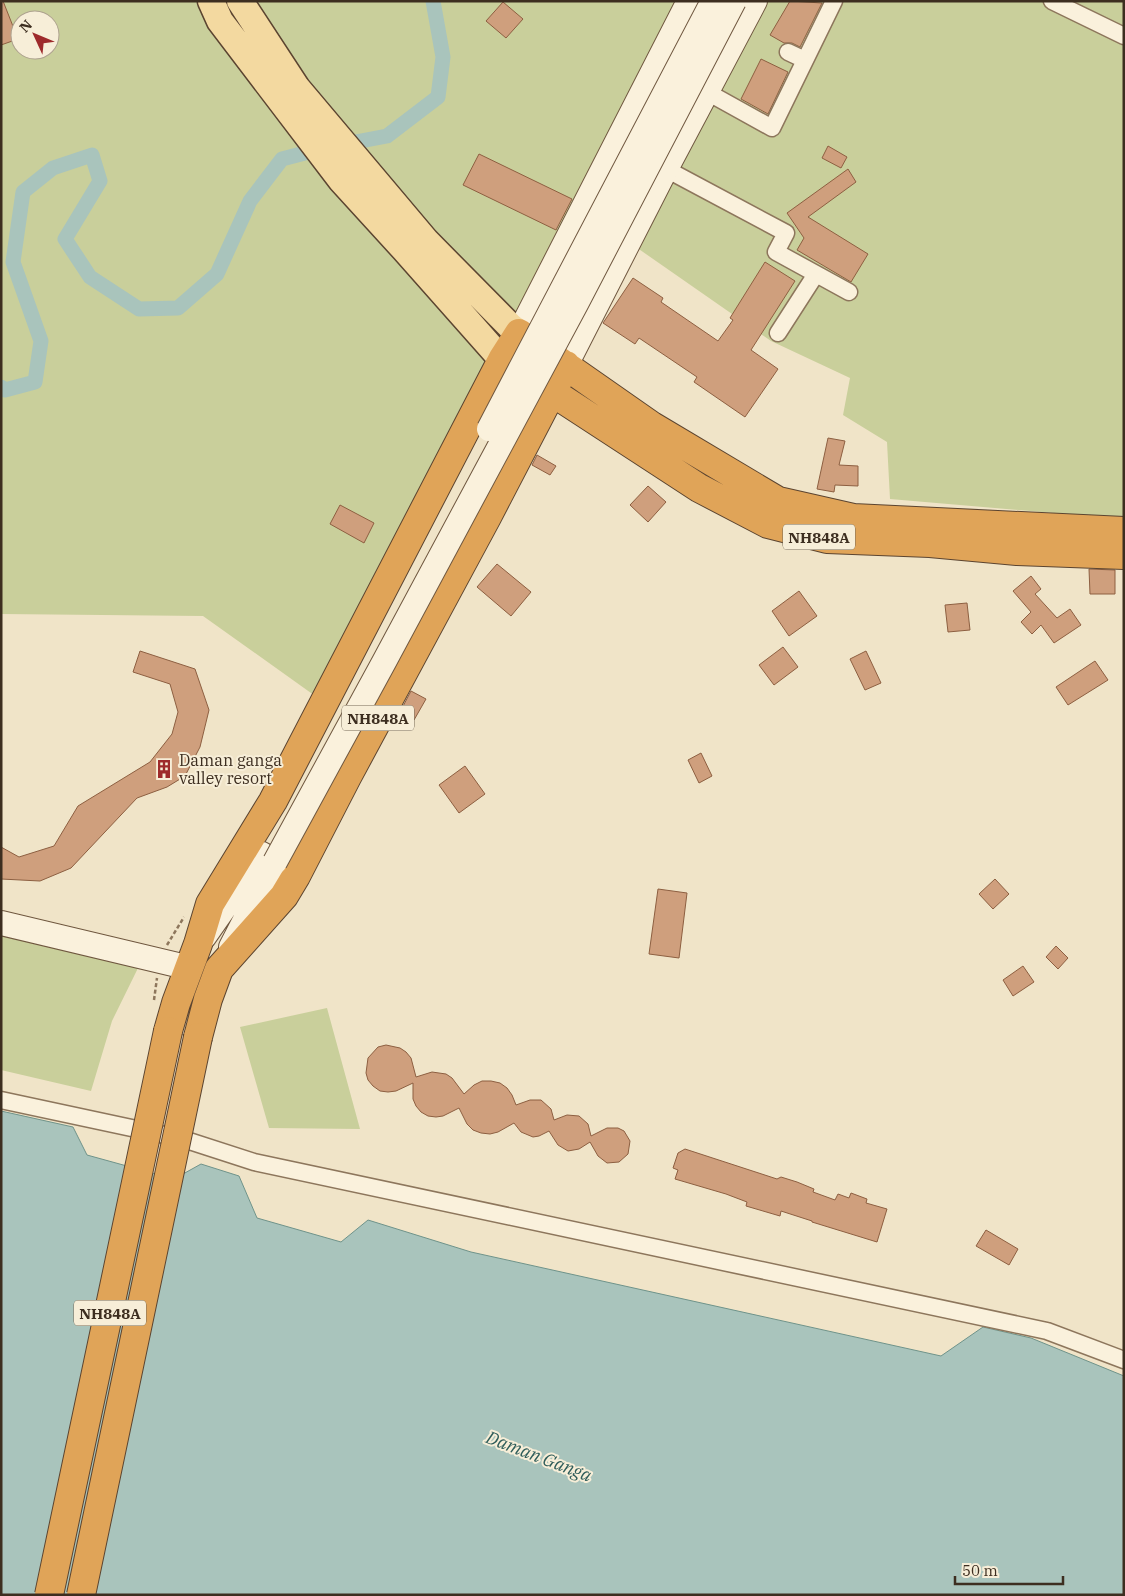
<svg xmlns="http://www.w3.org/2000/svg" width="1125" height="1596" font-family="'IBM Plex Serif',serif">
  <rect width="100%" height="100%" fill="#f0e4c8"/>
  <path fill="#c9cf9b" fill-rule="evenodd" d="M1,1H679L318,698L203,616L1,614ZM20,20H50V50H20Z
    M765,1H1124V519L890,499L887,442L843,415L850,378L771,341L633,245Z
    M1,936L139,966L112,1021L91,1091L1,1070Z
    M327,1008L360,1129L269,1128L240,1027Z"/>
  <path fill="#a9c4bc" stroke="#6f938a" d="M1,1111L73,1127L87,1155L174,1179L201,1164L239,1176L257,1218L341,1242L368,1220L471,1252L941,1356L983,1327L1031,1338L1124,1376V1595H1Z"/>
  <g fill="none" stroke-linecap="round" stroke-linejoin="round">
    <path stroke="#a9c4bc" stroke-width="15" d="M1,387L5,390L35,382L41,341L13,262L23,192L53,168L92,155L100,181L65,239L90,277L139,309L178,308L217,274L250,201L282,159L324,148L387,136L438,97L443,57L433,1"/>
  </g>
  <path fill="#cf9f7d" stroke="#8d5f41" d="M1,1H3L18,39L1,45Z
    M790,1L822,3L800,47L792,43H784L770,35Z
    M503,2L523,19L506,38L486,21Z
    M761,59L788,72L768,114L741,99Z
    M828,146L847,157L841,168L822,158Z
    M479,154L572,199L556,230L463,185Z
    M848,169L856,182L808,217L868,254L851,282L797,250L804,238L787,213Z
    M765,262L795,281L751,350L778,369L745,417L694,382L697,377L639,338L635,344L603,323L633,278L663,298L661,302L718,341L733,320L730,318Z
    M828,438L845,441L839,465L858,466V486L835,485L834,492L817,489Z
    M537,455L556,466L550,475L532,465Z
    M648,486L666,502L648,522L630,505Z
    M340,505L374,523L364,543L330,524Z
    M497,564L531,592L511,616L477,587Z
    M1089,569L1115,570V594H1090Z
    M1031,576L1041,589L1035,594L1057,618L1070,609L1081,625L1054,643L1041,625L1032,634L1021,622L1031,612L1013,591Z
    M799,591L817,616L789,636L772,611Z
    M967,603L970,630L948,632L945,605Z
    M783,647L798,667L774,685L759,665Z
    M140,651L195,669L209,710L200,747L185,776L167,787L137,798L71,868L40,881L1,879V847L19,857L54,846L78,806L150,762L172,734L178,712L170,684L133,672Z
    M866,651L881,683L865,690L850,659Z
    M1095,661L1108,680L1068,705L1056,687Z
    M411,691L426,699L414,720L400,712Z
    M701,753L712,776L699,783L688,760Z
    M465,766L485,794L459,813L439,785Z
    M995,879L1009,894L993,909L979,894Z
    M658,889L687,893L679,958L649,954Z
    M1056,946L1068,958L1058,969L1046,957Z
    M1023,966L1034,982L1013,996L1003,980Z
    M386,1045L400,1048L406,1052L411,1058L416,1077L432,1072L446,1074L452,1078L464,1094L474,1085L482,1081H491L500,1083L507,1088L512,1095L516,1105L530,1100H541L551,1109L554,1120L567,1115L579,1116L588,1124L591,1136L607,1128H618L624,1131L630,1141L628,1154L619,1162L607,1163L598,1156L590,1142L579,1149L568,1151L558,1145L549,1131L539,1136L533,1137L521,1132L514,1123L498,1132L490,1134L481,1133L473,1130L467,1124L459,1108L443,1116L436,1117L428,1116L421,1112L416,1106L413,1099V1083L396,1091L388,1092L380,1091L373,1086L368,1080L366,1073L368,1058L378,1047Z
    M685,1149L777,1179L781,1177L797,1182L814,1189L813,1192L835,1200L838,1194L849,1198L851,1193L867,1199L866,1203L887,1209L877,1242L812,1222V1221L781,1211L780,1216L746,1206L747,1202L726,1194L675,1179L678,1170L673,1168L678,1153Z
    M986,1230L1018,1249L1009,1265L976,1246Z"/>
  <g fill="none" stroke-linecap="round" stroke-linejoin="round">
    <g stroke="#8d765c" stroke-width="19">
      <path id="street" d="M1052,1L1124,36
        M788,52L805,60
        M707,92L772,128L834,1
        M666,169L786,233L776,252L849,292
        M778,333L816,274
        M1,1100L183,1139L254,1162L1047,1331L1124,1360"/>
    </g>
    <g stroke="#6f573f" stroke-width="26">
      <path id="secondary" d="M519,333L689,1
        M566,365L666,169L755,1
        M1,923L190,968
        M204,937L262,854
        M231,947L275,862"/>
    </g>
    <g stroke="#5b4430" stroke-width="29">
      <path id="primary" d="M211,1L220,21L341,180L404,249L496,353L503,358
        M240,1L297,88L426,241L510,326L519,333"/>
    </g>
    <g stroke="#5b4430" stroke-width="30">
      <path id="highway" d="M538,383L699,488L768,524L827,539L930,543L1017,551L1124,555
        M168,1031L176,1003L198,944L210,904L273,801L503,358L519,333L652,426L778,501L853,518L1124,531
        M198,1037L208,999L219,969L284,896L296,876L347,777L487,517L566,365"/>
    </g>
    <path stroke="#8d765c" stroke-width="2.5" stroke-dasharray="4 2.5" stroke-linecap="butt" d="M167,945L184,917
      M154,1000L157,978"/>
    <use href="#street" stroke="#faf1dc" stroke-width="16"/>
    <use href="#secondary" stroke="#faf1dc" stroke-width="24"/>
    <use href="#primary" stroke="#f3d9a0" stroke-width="26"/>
    <use href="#highway" stroke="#e0a458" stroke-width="28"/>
    <g stroke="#6f573f" stroke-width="26" stroke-linecap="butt">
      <path id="secondary-bridge" d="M489,429L713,1
        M275,862L384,662L576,304L734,1"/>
    </g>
    <g stroke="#5b4430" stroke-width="30" stroke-linecap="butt">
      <path id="highway-bridge" d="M49,1595L168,1031
        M81,1595L198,1037"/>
    </g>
    <use href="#secondary-bridge" stroke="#faf1dc" stroke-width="24"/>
    <use href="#highway-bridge" stroke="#e0a458" stroke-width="28"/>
  </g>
  <defs>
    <g id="building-bare" transform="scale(1.5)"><path d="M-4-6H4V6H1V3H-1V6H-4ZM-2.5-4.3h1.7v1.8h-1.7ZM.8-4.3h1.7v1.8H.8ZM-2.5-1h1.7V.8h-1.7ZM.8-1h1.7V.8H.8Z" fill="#9e2a2b" stroke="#f7eed8" stroke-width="2.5" paint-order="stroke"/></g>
  </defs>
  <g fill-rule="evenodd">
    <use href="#building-bare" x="164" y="769"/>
  </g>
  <g text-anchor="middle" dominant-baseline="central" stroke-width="4" stroke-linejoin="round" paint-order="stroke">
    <g fill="#f7eed8" stroke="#756857" stroke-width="1">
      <rect x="783" y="524.5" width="72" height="25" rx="4"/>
      <rect x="342" y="705.5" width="72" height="25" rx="4"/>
      <rect x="74" y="1300.5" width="72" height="25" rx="4"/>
    </g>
    <g font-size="15" font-weight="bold" fill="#3d2e20">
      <text x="819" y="537">NH848A</text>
      <text x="378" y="718">NH848A</text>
      <text x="110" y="1313">NH848A</text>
    </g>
    <g font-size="16" fill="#3d2e20" stroke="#f7eed8" text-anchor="start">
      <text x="179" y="760">Daman ganga<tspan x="179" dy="18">valley resort</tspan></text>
    </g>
    <g font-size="18" font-style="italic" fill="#2f5d5a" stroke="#f7eed8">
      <text transform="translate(539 1456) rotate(21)">Daman Ganga</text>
    </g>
  </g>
  <rect width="1125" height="1596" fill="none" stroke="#3d2e20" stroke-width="5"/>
  <g transform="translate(35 35) rotate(314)"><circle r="24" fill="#f7eed8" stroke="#ada18e"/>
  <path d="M0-4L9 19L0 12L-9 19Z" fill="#9e2a2b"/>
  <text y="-8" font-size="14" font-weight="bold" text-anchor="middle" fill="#3d2e20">N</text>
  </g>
  <path d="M955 1576v8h108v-8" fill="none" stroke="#3d2e20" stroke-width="2.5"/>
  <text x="962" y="1576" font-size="15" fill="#3d2e20" stroke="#f7eed8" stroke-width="4" paint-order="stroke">50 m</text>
</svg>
